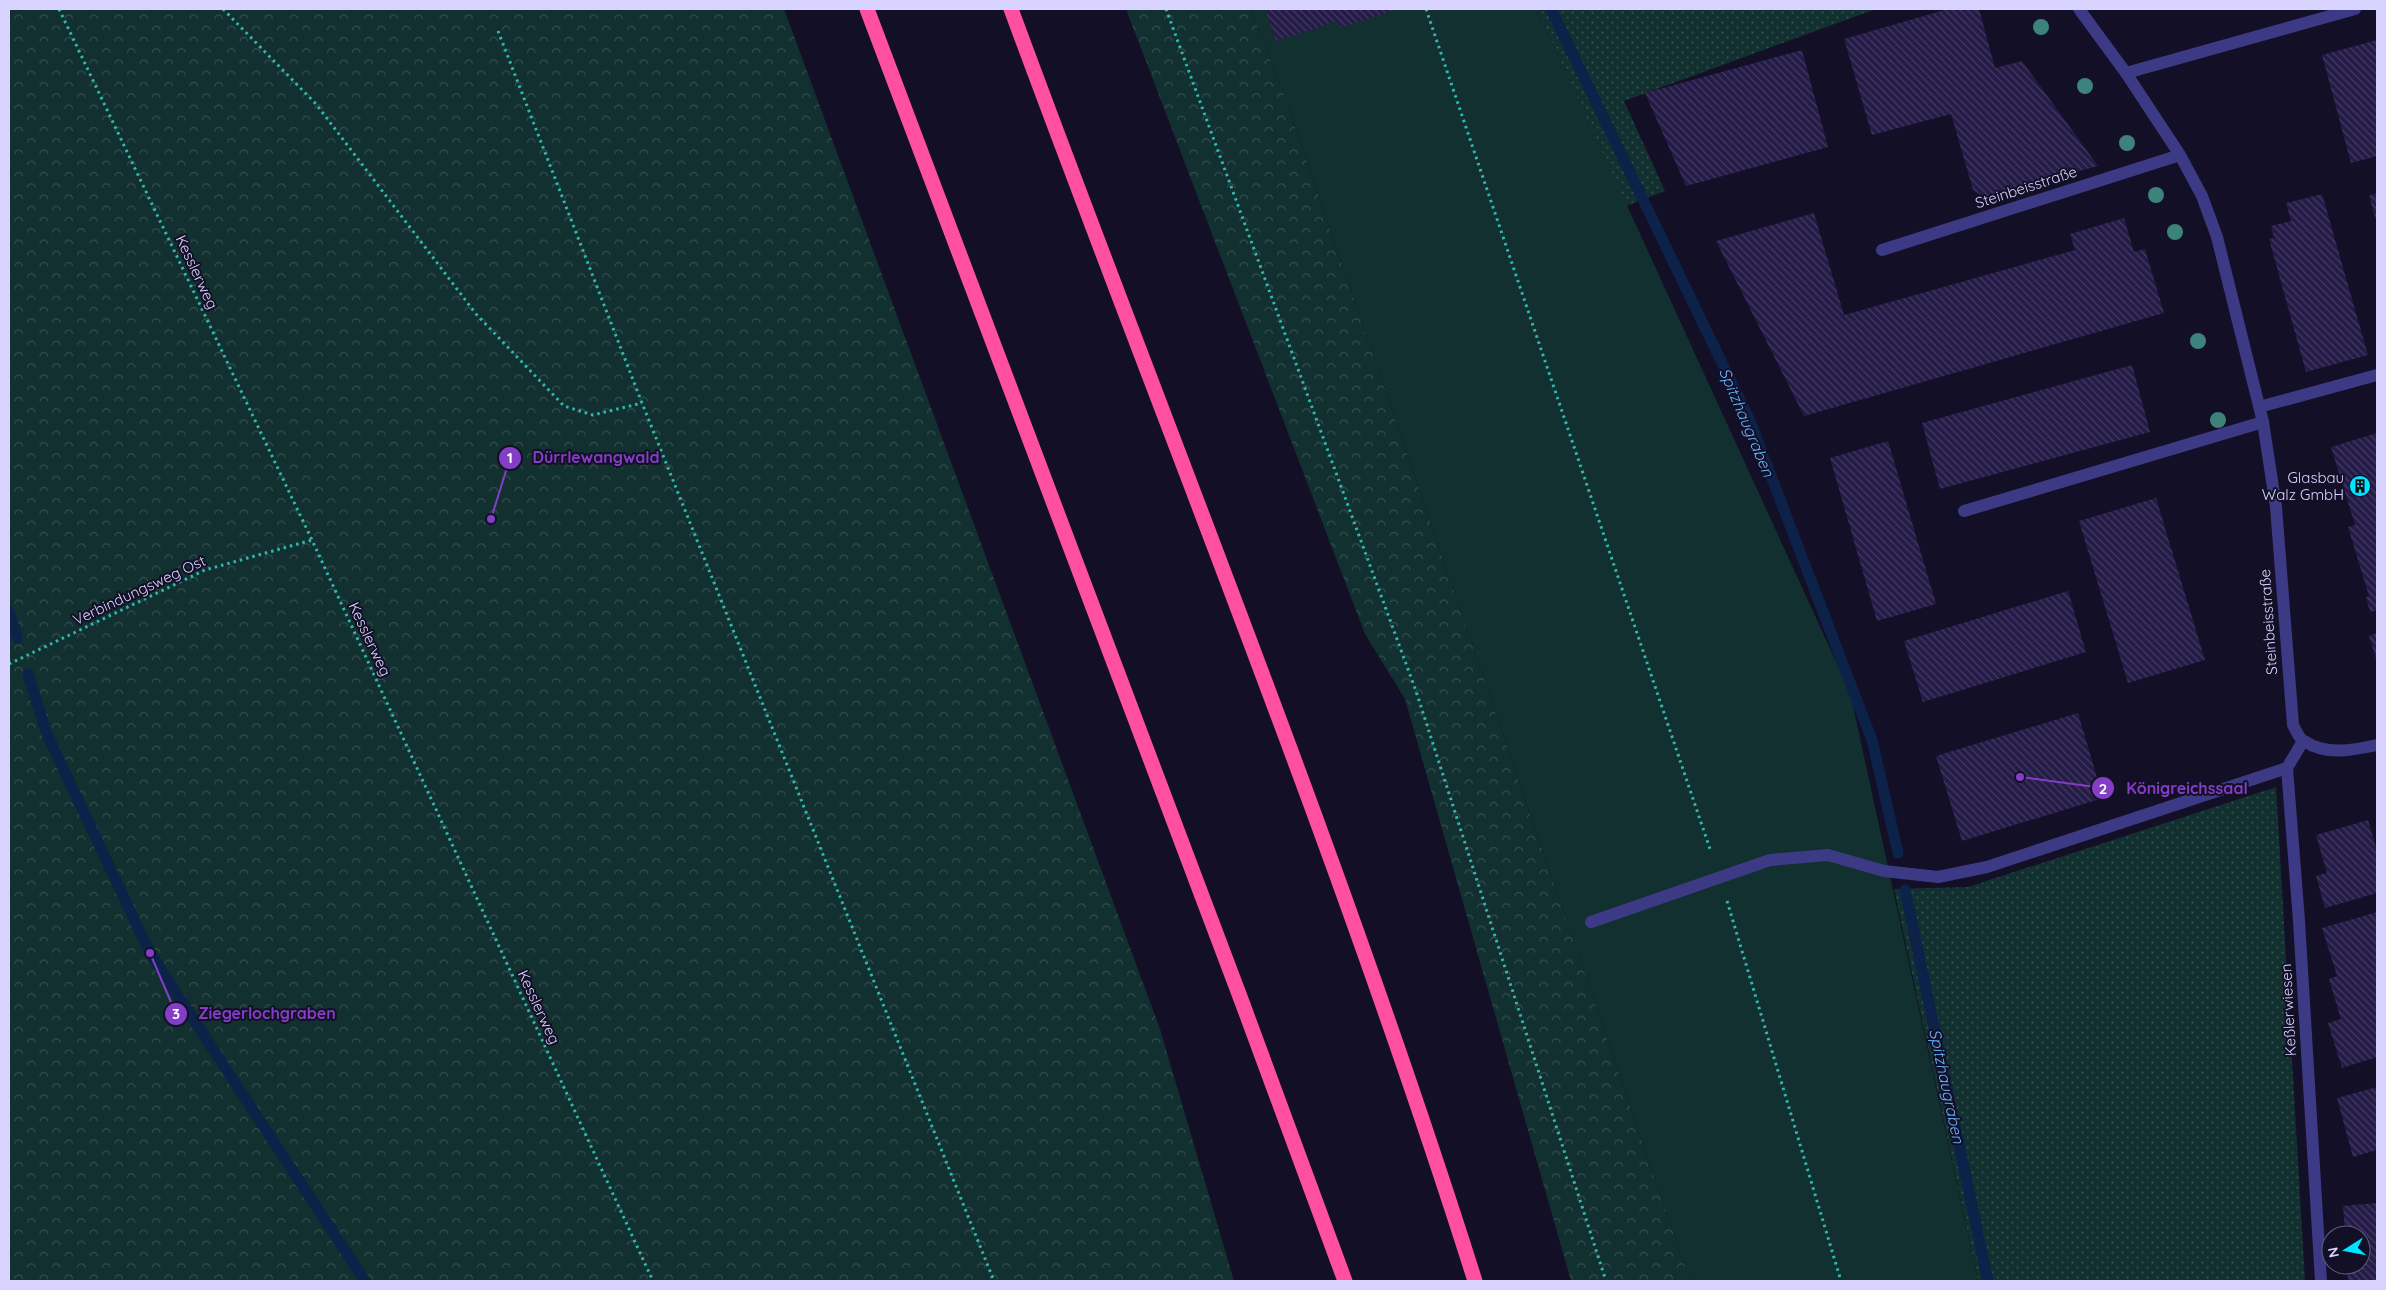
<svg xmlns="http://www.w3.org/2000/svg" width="2386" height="1290" font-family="Quicksand,sans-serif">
  <defs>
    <pattern id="grass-dots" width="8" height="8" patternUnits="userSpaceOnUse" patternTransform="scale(1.25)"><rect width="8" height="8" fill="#12302f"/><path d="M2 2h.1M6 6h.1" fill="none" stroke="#344d4e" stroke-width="1.8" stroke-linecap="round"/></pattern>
    <pattern id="forest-crowns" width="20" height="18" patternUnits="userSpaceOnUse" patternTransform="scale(1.25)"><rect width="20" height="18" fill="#12302f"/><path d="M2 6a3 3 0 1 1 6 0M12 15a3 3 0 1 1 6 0" fill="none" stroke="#344d4e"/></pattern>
    <pattern id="building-back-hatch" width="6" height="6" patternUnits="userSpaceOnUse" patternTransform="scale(1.25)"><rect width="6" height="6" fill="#241b47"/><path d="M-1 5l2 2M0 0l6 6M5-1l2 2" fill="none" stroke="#433b63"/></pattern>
  </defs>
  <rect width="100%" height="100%" fill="#130f26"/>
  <path fill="url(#grass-dots)" d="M1537,9H1876L1624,101L1665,191L1626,206Z
    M2276,787L2305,1281H1978L1894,889L1968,887Z"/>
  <path fill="url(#forest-crowns)" d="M9,9H784L1160,1029L1234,1281H9Z
    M1126,9H1251L1286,100L1690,1281H1571L1405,699L1365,634Z"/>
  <path fill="#12302f" d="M1251,9H1537L1850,692L1978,1281H1690L1286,100Z"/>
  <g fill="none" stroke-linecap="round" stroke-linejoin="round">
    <path stroke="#0c2248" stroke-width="11" d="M1551,9L1750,421L1872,740L1898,853
      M9,612L17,638
      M28,674L47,734L150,953L365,1281
      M1905,890L1988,1281"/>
  </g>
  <path fill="url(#building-back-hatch)" d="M1265,9H1397L1340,28L1337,21L1276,41Z
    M1948,9H1979L1995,68L2022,61L2098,166L1984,197L1973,190L1951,114L1872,135L1844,39Z
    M2377,40V156L2351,163L2322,55Z
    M1802,50L1828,147L1686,186L1645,93Z
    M2377,193V224L2369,196Z
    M2322,194L2368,355L2306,372L2269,239L2274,238L2271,226L2291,221L2286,203Z
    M1814,213L1844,315L2075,250L2070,234L2124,218L2134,252L2145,249L2164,313L1804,416L1716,241Z
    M2132,365L2150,432L1940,489L1922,423Z
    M2377,433V610L2370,612L2366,597L2369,596L2348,527L2355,525L2331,447Z
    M1888,441L1936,604L1877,621L1830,458Z
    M2156,498L2205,660L2128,683L2079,521Z
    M2068,591L2086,652L1923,702L1904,641Z
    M2377,633V662L2369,636Z
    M2078,713L2103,798L1962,841L1936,756Z
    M2368,820L2377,851V893L2325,908L2316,876L2327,873L2316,835Z
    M2377,912V1057L2342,1068L2328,1023L2341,1019L2329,979L2337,976L2322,928Z
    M2377,1087V1150L2353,1157L2337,1098Z
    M2377,1203V1281H2348L2347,1265H2361V1235H2345L2343,1206Z"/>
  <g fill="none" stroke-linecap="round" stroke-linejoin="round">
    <path stroke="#2fb8b0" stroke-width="3" stroke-dasharray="2.5 4" stroke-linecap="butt" d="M59,9L312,540L653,1281
      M223,9L316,104L476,314L564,406L593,415L642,403
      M1166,9L1416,691L1606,1281
      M1426,9L1711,852
      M498,31L642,403L994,1281
      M9,664L205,570L312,540
      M1727,901L1841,1281"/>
    <path stroke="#3d3a85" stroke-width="12" d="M2126,73L2355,9
      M1964,511L2263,422
      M1591,922L1770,860L1828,855L1884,871L1938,877L1987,867L2287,768"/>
    <path stroke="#3d3a85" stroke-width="12" d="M2079,9L2126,73L2180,155L2202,196L2217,237L2263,422L2276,507L2293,725C2296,730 2299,739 2304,741C2326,756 2354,750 2377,745
      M1882,250L2180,155
      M2259,407L2377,375
      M2303,741L2287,768L2299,921L2321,1281"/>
    <path stroke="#ff4fa3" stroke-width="15" d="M867,9L1242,1002L1345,1281
      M1011,9C1167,432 1339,851 1475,1281"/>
  </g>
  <g fill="#3d827b">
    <circle cx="2041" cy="27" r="8"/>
    <circle cx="2085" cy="86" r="8"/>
    <circle cx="2127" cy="143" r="8"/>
    <circle cx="2156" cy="195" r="8"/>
    <circle cx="2175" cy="232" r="8"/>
    <circle cx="2198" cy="341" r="8"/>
    <circle cx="2218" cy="420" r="8"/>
  </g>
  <defs>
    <g id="building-disc" transform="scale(1.125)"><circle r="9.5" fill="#00e5ff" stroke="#130f26"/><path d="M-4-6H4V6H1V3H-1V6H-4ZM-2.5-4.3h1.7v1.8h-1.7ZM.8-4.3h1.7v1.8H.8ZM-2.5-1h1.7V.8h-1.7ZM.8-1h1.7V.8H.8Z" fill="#111"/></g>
  </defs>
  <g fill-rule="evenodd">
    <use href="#building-disc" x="2360" y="486"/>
  </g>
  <g text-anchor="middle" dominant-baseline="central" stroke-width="4" stroke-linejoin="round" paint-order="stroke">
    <g font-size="15" fill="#d9d4ff" stroke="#130f26">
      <text transform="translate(2026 187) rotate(-18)">Steinbeisstraße</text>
      <text transform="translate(197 272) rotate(65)">Kesslerweg</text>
      <text transform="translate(139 590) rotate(-25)">Verbindungsweg Ost</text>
      <text transform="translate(2268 622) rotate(-94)">Steinbeisstraße</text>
      <text transform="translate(370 639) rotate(65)">Kesslerweg</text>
      <text transform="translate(539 1007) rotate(65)">Kesslerweg</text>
      <text transform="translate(2288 1010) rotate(-93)">Keßlerwiesen</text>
    </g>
    <g font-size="15" fill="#d9d4ff" stroke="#130f26" text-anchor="end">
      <text x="2344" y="477">Glasbau<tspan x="2344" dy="17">Walz GmbH</tspan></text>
    </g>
    <g font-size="16" font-style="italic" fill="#62b6ff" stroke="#130f26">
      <text transform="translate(1747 422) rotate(67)">Spitzhaugraben</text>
      <text transform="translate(1947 1086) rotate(78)">Spitzhaugraben</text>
    </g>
  </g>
  <path fill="none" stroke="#843dc5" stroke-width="2" d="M491 519L510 458M2020 777L2103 788M150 953L176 1014"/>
  <g fill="#843dc5" stroke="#130f26" stroke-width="2">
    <circle cx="491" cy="519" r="5"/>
    <circle cx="2020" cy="777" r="5"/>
    <circle cx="150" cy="953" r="5"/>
    <circle cx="510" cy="458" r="12"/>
    <circle cx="2103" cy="788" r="12"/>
    <circle cx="176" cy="1014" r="12"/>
  </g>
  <g font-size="15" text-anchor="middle" font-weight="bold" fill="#fff">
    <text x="510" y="463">1</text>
    <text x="2103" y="794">2</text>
    <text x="176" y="1019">3</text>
  </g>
  <g font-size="16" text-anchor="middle" font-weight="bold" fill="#843dc5" stroke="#130f26" stroke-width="4" stroke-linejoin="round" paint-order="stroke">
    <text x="596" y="463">Dürrlewangwald</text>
    <text x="2187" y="794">Königreichssaal</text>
    <text x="267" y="1019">Ziegerlochgraben</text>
  </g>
  <rect width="2386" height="1290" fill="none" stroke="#d9d4ff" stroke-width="20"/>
  <g transform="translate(2346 1250) rotate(259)"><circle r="24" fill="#130f26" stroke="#625e7d"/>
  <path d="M0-4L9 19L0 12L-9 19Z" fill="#00e5ff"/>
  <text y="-8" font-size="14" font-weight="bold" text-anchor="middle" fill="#d9d4ff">N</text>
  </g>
</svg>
